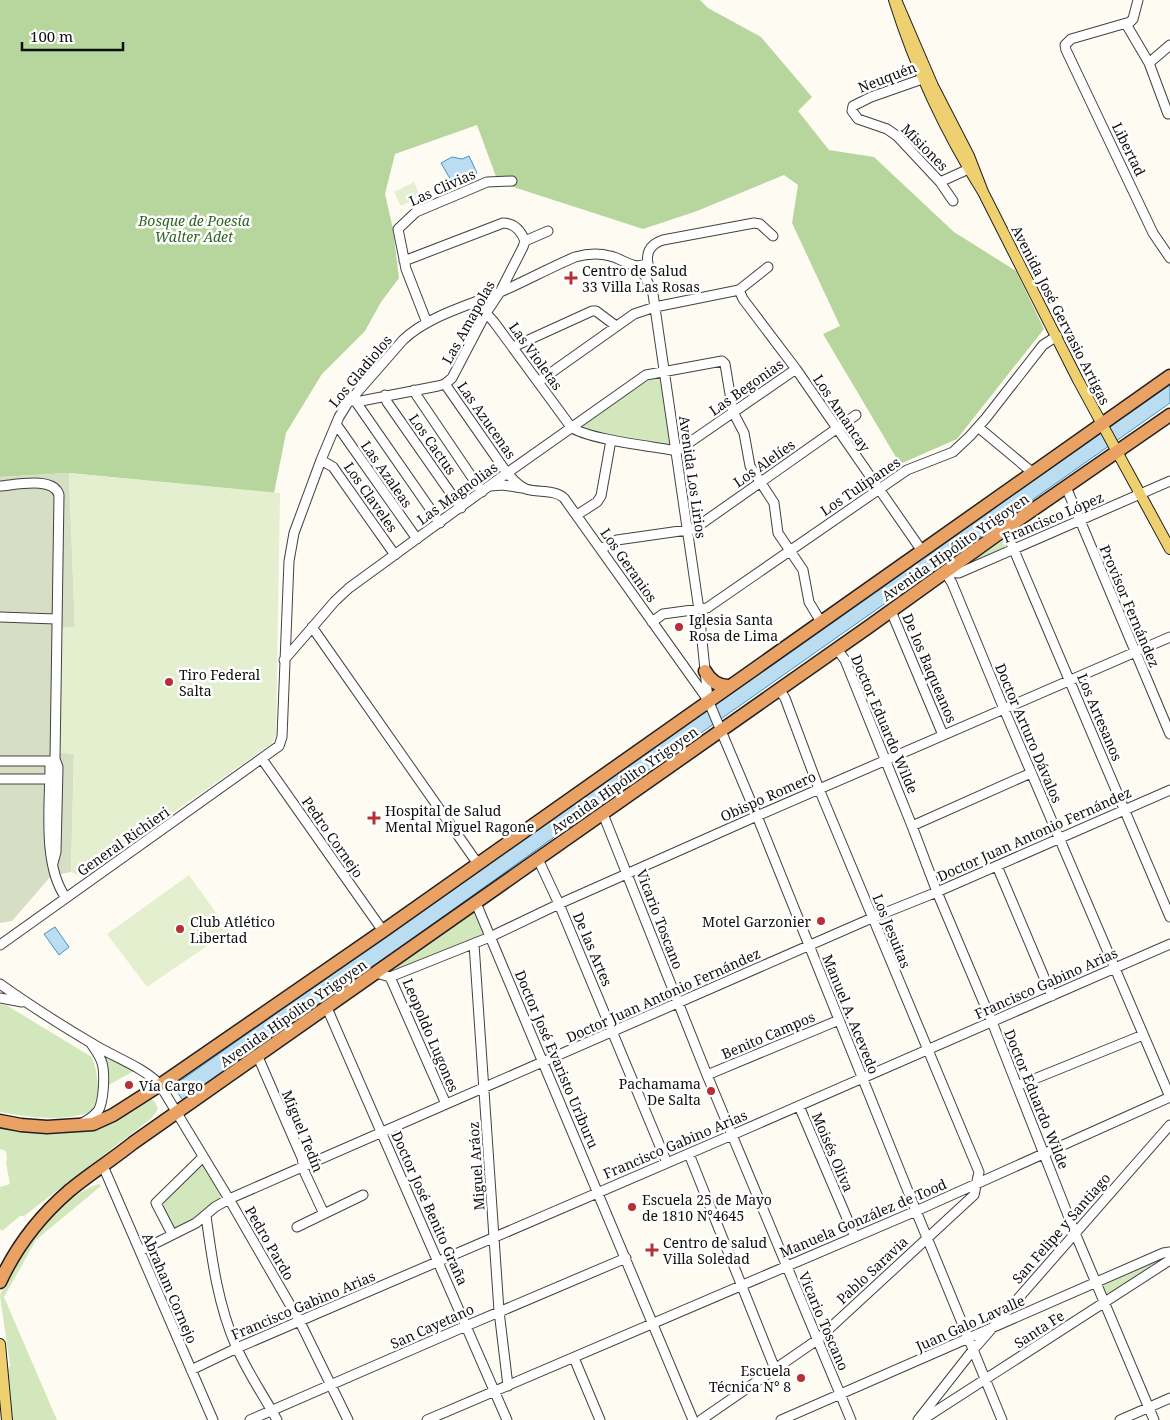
<svg xmlns="http://www.w3.org/2000/svg" width="1170" height="1420" font-family="'Noto Serif',serif">
  <rect width="100%" height="100%" fill="#fefcf2"/>
  <path fill="#d3e7bd" d="M654,377L658,378L662,384L670,445L668,446L580,430L578,427Z
    M1005,537L1009,548L960,570H952Z
    M471,910L476,913L487,936L400,970L397,968V965Z
    M0,1004L6,1005L92,1057C98,1075 102,1096 91,1112C60,1122 31,1118 0,1112Z
    M102,1052L134,1071L107,1086Z
    M151,1099L155,1102L158,1109L152,1118L24,1216H20L2,1231L0,1229V1187L10,1184L6,1163L7,1158L6,1151L0,1149V1127C18,1130 38,1135 57,1134C89,1133 119,1113 147,1100Z
    M202,1163L221,1197L203,1215L173,1230L159,1203Z
    M99,1184L101,1186L36,1240L4,1297L57,1420H11L6,1377L10,1365L0,1296C4,1283 10,1269 17,1257C31,1233 72,1191 99,1184Z
    M1163,1254L1170,1259L1105,1301L1098,1284Z"/>
  <path fill="#b7d69e" d="M0,0H700L708,8L761,37L812,97L798,111L829,150L874,157L954,232L1016,271L1044,329L957,439L900,464L823,334L840,326L792,223L798,185L784,175L697,211L643,229L498,182L477,125L395,154L385,194L393,229L399,278L381,302L365,331L322,374L286,433L274,493L69,473L0,477Z"/>
  <path fill="#d6dfc4" d="M69,473L75,628H62L60,752L74,754L71,872L51,876L12,921L0,923V477Z"/>
  <path fill="#e3efcf" d="M414,182L420,196L401,206L394,192Z
    M69,473L280,493L276,736L271,744L81,877L71,872L74,754L60,753L62,627H75Z
    M189,875L229,931L147,987L107,934Z"/>
  <path fill="#baddf2" stroke="#4692c4" d="M469,156L477,173L474,178L463,176L452,182L441,163L452,157L462,159Z
    M1170,384V403L627,785L184,1102L173,1086Z
    M55,927L69,947L59,955L44,934Z"/>
  <g fill="none" stroke-linecap="round" stroke-linejoin="round">
    <g stroke="#424242" stroke-width="11">
      <path id="minor" d="M1138,0L1133,19L1130,22L1071,39L1065,45L1066,50L1153,233L1170,258
        M1126,24L1149,63L1168,114
        M1149,63L1170,45
        M928,77L871,97L853,106L852,111L858,119L887,129L897,136L940,182L953,201
        M940,182L973,167
        M525,241L548,231
        M404,261L503,223C515,223 521,231 525,241
        M634,267L645,276L653,294L699,610L708,700
        M648,268C646,254 648,245 663,240L754,223L760,224L773,236
        M739,290L743,299L796,369L922,551
        M476,302L494,322L571,427C587,439 650,446 672,450L680,449L796,369
        M427,323L406,269L398,229L416,212L480,185L487,182L512,181
        M513,347L592,311H596L616,326
        M538,382L634,314L655,307L739,290L768,267
        M445,384L507,473C512,478 518,486 526,489C538,493 554,489 564,498L708,700L757,816L916,1211L1002,1420
        M414,390L417,396L482,492
        M385,395L387,402L461,508
        M350,401H361L438,386L445,384L452,378L486,313L500,292L523,247L525,241
        M356,402L440,523
        M336,424L417,539
        M978,427L1033,473
        M321,460L333,467L395,555
        M0,486C15,485 54,476 59,495L55,759
        M490,486L503,485L522,488
        M1066,487L1170,734
        M577,515L597,502L601,496L611,440
        M1005,529L1170,917
        M601,549L617,540L694,529L856,415
        M945,572L952,583L1004,709L1170,1097
        M945,572L959,573L1170,481
        M891,611L943,735
        M0,617L56,619
        M652,622L663,614L707,608L907,470L953,452L970,436L986,418L1043,345L1057,336
        M312,627L478,864
        M837,649L845,660L912,826L937,892L992,1022L1075,1233L1154,1420
        M284,660L335,601L349,588L507,473L646,375L722,361L725,364L733,412L744,433L750,466L774,503L778,533L803,570L809,602L821,622
        M262,759L383,931
        M0,761H52
        M0,779H50
        M603,814L707,1075L851,1420
        M912,826L1031,773
        M538,859L559,904L667,1163
        M53,863L56,852L58,767L55,759L50,765C50,804 42,865 66,898
        M997,866L1052,996
        M476,903L693,1420
        M474,944L499,1311L508,1386
        M0,945L279,746L282,737L289,561L294,533L321,460L339,417L347,404L403,340C428,316 467,306 498,293C524,282 549,268 575,257C586,254 599,253 610,256C624,259 633,271 648,263
        M376,973L390,977L490,937L559,904L757,816L1170,637
        M390,977L446,1104
        M0,984C32,1007 64,1027 98,1047C117,1058 146,1069 160,1085L229,1199L300,1322L348,1420
        M0,998L22,1002
        M327,1008L507,1420
        M258,1057L302,1158L305,1173L324,1214
        M707,1075L839,1020
        M1017,1086L1143,1035
        M799,1106L855,1237
        M82,1123C88,1120 94,1116 98,1111C104,1102 105,1073 102,1063C100,1056 96,1051 92,1045
        M689,1154L775,1369
        M103,1166L213,1420
        M206,1216C212,1260 218,1305 236,1346C247,1372 264,1396 277,1420
        M297,1227L363,1195
        M172,1234L156,1203L203,1157
        M140,1251L196,1223L215,1207L229,1199L872,918L937,892L1170,790
        M574,1358L600,1420
        M191,1370L237,1348L732,1135L1170,944
        M250,1420L466,1326L626,1258
        M427,1420L916,1211L1170,1097
        M701,1420L817,1340L974,1195L979,1172L819,789L785,698L779,689
        M781,1420L1163,1253L1170,1252
        M918,1420L973,1350L1170,1125
        M922,1420L1170,1260
        M1120,1420L1170,1398"/>
    </g>
    <g stroke="#202020" stroke-width="12">
      <path id="major" d="M894,0C916,70 944,130 983,192L969,156L933,86L896,0
        M983,192L1078,380L1170,549
        M0,1344L7,1420"/>
    </g>
    <g stroke="#202020" stroke-width="15">
      <path id="highway" d="M705,671C710,680 718,686 728,686
        M0,1121L21,1125L47,1127L93,1124L113,1115L160,1085L383,931L1170,376
        M0,1282C16,1247 39,1217 69,1191C89,1174 112,1160 133,1143L867,628L1005,529L1170,415"/>
    </g>
    <use href="#minor" stroke="#fff" stroke-width="9"/>
    <use href="#major" stroke="#efd071" stroke-width="10"/>
    <use href="#highway" stroke="#eaa164" stroke-width="12"/>
  </g>
  <g fill="#b63036" stroke="#fff" stroke-width="2">
    <path d="M568.5 270.5h5v5h5v5h-5v5h-5v-5h-5v-5h5z"/>
    <circle cx="679" cy="627" r="5"/>
    <circle cx="169" cy="682" r="5"/>
    <path d="M371.5 810.5h5v5h5v5h-5v5h-5v-5h-5v-5h5z"/>
    <circle cx="821" cy="921" r="5"/>
    <circle cx="180" cy="929" r="5"/>
    <circle cx="129" cy="1085" r="5"/>
    <circle cx="711" cy="1091" r="5"/>
    <circle cx="632" cy="1207" r="5"/>
    <path d="M649.5 1242.5h5v5h5v5h-5v5h-5v-5h-5v-5h5z"/>
    <circle cx="801" cy="1378" r="5"/>
  </g>
  <g text-anchor="middle" dominant-baseline="central" stroke-width="5" stroke-linejoin="round" paint-order="stroke">
    <g font-size="14" fill="#0f0f0f" stroke="#fff">
      <text transform="translate(887 77) rotate(-21)">Neuquén</text>
      <text transform="translate(925 147) rotate(45)">Misiones</text>
      <text transform="translate(1129 149) rotate(64)">Libertad</text>
      <text transform="translate(442 187) rotate(-24)">Las Clivias</text>
      <text transform="translate(1061 315) rotate(63)">Avenida José Gervasio Artigas</text>
      <text transform="translate(468 322) rotate(-61)">Las Amapolas</text>
      <text transform="translate(536 356) rotate(54)">Las Violetas</text>
      <text transform="translate(360 371) rotate(-50)">Los Gladiolos</text>
      <text transform="translate(746 387) rotate(-35)">Las Begonias</text>
      <text transform="translate(842 413) rotate(56)">Los Amancay</text>
      <text transform="translate(487 420) rotate(55)">Las Azucenas</text>
      <text transform="translate(433 444) rotate(55)">Los Cactus</text>
      <text transform="translate(764 463) rotate(-35)">Los Alelíes</text>
      <text transform="translate(387 474) rotate(55)">Las Azaleas</text>
      <text transform="translate(693 477) rotate(82)">Avenida Los Lirios</text>
      <text transform="translate(860 486) rotate(-34)">Los Tulipanes</text>
      <text transform="translate(457 493) rotate(-36)">Las Magnolias</text>
      <text transform="translate(371 497) rotate(55)">Los Claveles</text>
      <text transform="translate(1053 517) rotate(-23)">Francisco López</text>
      <text transform="translate(955 547) rotate(-35)">Avenida Hipólito Yrigoyen</text>
      <text transform="translate(629 565) rotate(55)">Los Geranios</text>
      <text transform="translate(1130 606) rotate(67)">Provisor Fernández</text>
      <text transform="translate(930 668) rotate(67)">De los Baqueanos</text>
      <text transform="translate(1100 717) rotate(67)">Los Artesanos</text>
      <text transform="translate(885 724) rotate(67)">Doctor Eduardo Wilde</text>
      <text transform="translate(1029 733) rotate(67)">Doctor Arturo Dávalos</text>
      <text transform="translate(624 780) rotate(-35)">Avenida Hipólito Yrigoyen</text>
      <text transform="translate(768 796) rotate(-24)">Obispo Romero</text>
      <text transform="translate(1034 834) rotate(-24)">Doctor Juan Antonio Fernández</text>
      <text transform="translate(333 837) rotate(55)">Pedro Cornejo</text>
      <text transform="translate(123 841) rotate(-35)">General Richieri</text>
      <text transform="translate(660 919) rotate(69)">Vicario Toscano</text>
      <text transform="translate(892 931) rotate(68)">Los Jesuitas</text>
      <text transform="translate(593 949) rotate(67)">De las Artes</text>
      <text transform="translate(1046 983) rotate(-24)">Francisco Gabino Arias</text>
      <text transform="translate(663 995) rotate(-24)">Doctor Juan Antonio Fernández</text>
      <text transform="translate(293 1013) rotate(-35)">Avenida Hipólito Yrigoyen</text>
      <text transform="translate(851 1014) rotate(68)">Manuel A. Acevedo</text>
      <text transform="translate(431 1035) rotate(67)">Leopoldo Lugones</text>
      <text transform="translate(768 1035) rotate(-23)">Benito Campos</text>
      <text transform="translate(557 1059) rotate(67)">Doctor José Evaristo Uriburu</text>
      <text transform="translate(1037 1099) rotate(68)">Doctor Eduardo Wilde</text>
      <text transform="translate(303 1131) rotate(68)">Miguel Tedín</text>
      <text transform="translate(675 1144) rotate(-23)">Francisco Gabino Arias</text>
      <text transform="translate(833 1152) rotate(67)">Moisés Oliva</text>
      <text transform="translate(476 1166) rotate(-94)">Miguel Aráoz</text>
      <text transform="translate(430 1208) rotate(66)">Doctor José Benito Graña</text>
      <text transform="translate(863 1218) rotate(-23)">Manuela González de Tood</text>
      <text transform="translate(1061 1228) rotate(-49)">San Felipe y Santiago</text>
      <text transform="translate(270 1243) rotate(60)">Pedro Pardo</text>
      <text transform="translate(872 1270) rotate(-43)">Pablo Saravia</text>
      <text transform="translate(170 1288) rotate(67)">Abraham Cornejo</text>
      <text transform="translate(303 1305) rotate(-23)">Francisco Gabino Arias</text>
      <text transform="translate(824 1321) rotate(67)">Vicario Toscano</text>
      <text transform="translate(970 1323) rotate(-24)">Juan Galo Lavalle</text>
      <text transform="translate(432 1326) rotate(-24)">San Cayetano</text>
      <text transform="translate(1039 1329) rotate(-33)">Santa Fe</text>
    </g>
    <g font-size="14" font-style="italic" fill="#306323" stroke="#fff">
      <text x="194" y="220">Bosque de Poesía<tspan x="194" dy="16">Walter Adet</tspan></text>
    </g>
    <g font-size="14" fill="#0f0f0f" stroke="#fff" text-anchor="start">
      <text x="582" y="270">Centro de Salud<tspan x="582" dy="16">33 Villa Las Rosas</tspan></text>
      <text x="689" y="619">Iglesia Santa<tspan x="689" dy="16">Rosa de Lima</tspan></text>
      <text x="179" y="674">Tiro Federal<tspan x="179" dy="16">Salta</tspan></text>
      <text x="385" y="810">Hospital de Salud<tspan x="385" dy="16">Mental Miguel Ragone</tspan></text>
      <text x="190" y="921">Club Atlético<tspan x="190" dy="16">Libertad</tspan></text>
      <text x="811" y="921" text-anchor="end">Motel Garzonier</text>
      <text x="701" y="1083" text-anchor="end">Pachamama<tspan x="701" dy="16">De Salta</tspan></text>
      <text x="139" y="1085">Vía Cargo</text>
      <text x="642" y="1199">Escuela 25 de Mayo<tspan x="642" dy="16">de 1810 N°4645</tspan></text>
      <text x="663" y="1242">Centro de salud<tspan x="663" dy="16">Villa Soledad</tspan></text>
      <text x="791" y="1370" text-anchor="end">Escuela<tspan x="791" dy="16">Técnica N° 8</tspan></text>
    </g>
  </g>
  <path d="M22 42v8h101v-8" fill="none" stroke="#0f0f0f" stroke-width="2.5"/>
  <text x="30" y="42" font-size="15" fill="#0f0f0f" stroke="#ffffff" stroke-width="4" paint-order="stroke">100 m</text>
</svg>
